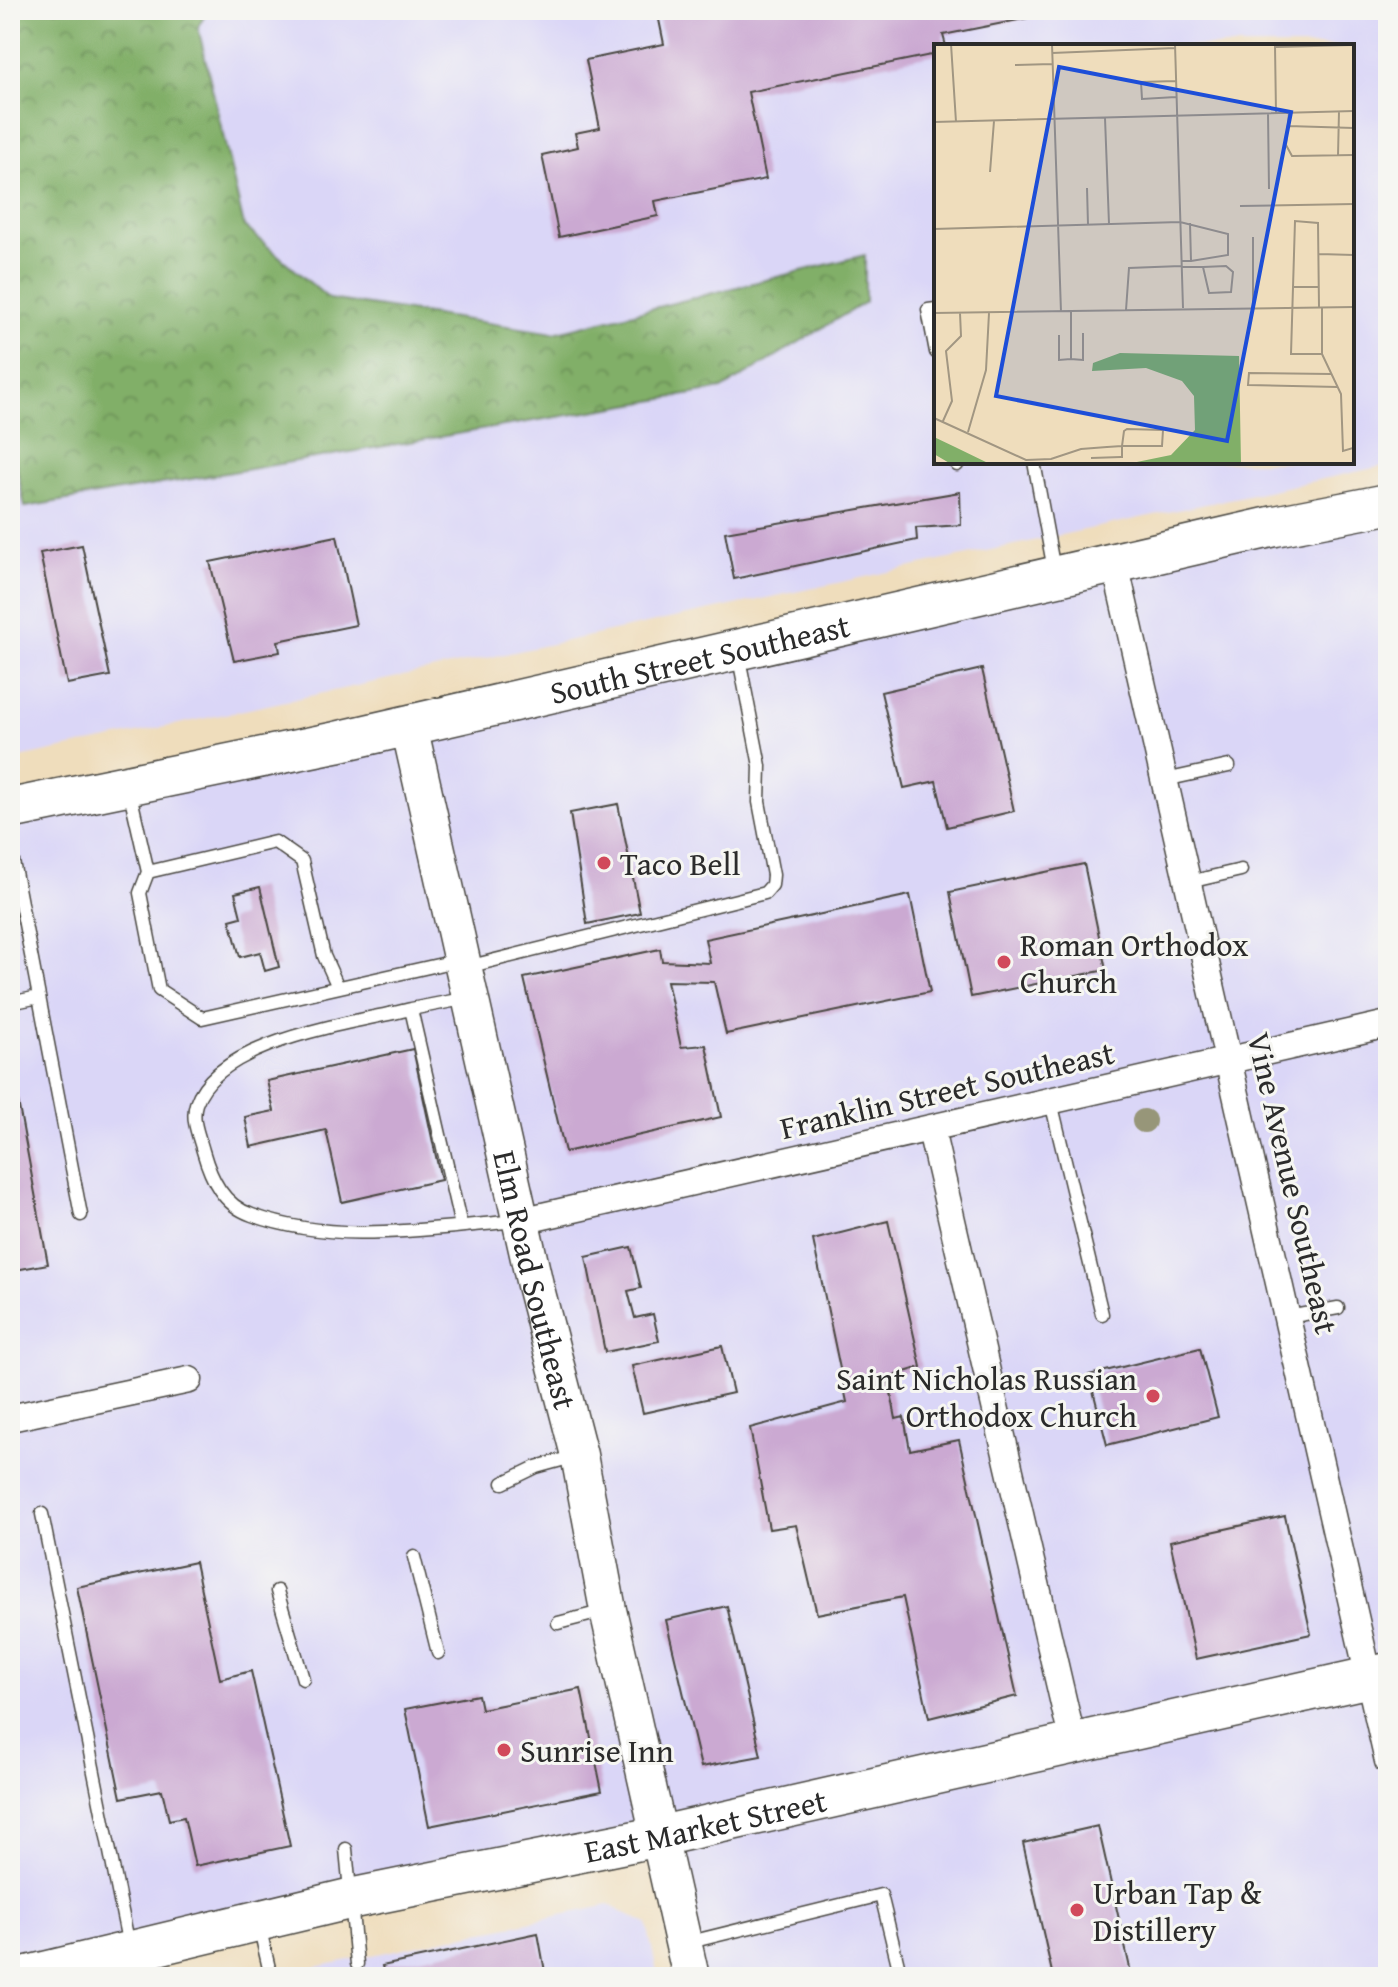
<svg xmlns="http://www.w3.org/2000/svg" width="1398" height="1987" font-family="'Gentium Book Plus',serif">
  <defs>
    <pattern id="forest-crowns" width="20" height="18" patternUnits="userSpaceOnUse" patternTransform="scale(2)"><rect width="20" height="18" fill="#81af68"/><path d="M2 6a3 3 0 1 1 6 0M12 15a3 3 0 1 1 6 0" fill="none" stroke="#6a8f56"/></pattern>
  </defs>
  <rect width="100%" height="100%" fill="#f6f6f2"/>
  <filter id="ink" filterUnits="userSpaceOnUse"><feTurbulence type="fractalNoise" baseFrequency=".0125" numOctaves="2"/><feDisplacementMap in="SourceGraphic" scale="16" xChannelSelector="R" yChannelSelector="G"/><feConvolveMatrix kernelMatrix="1 2 1 2 8 2 1 2 1" color-interpolation-filters="sRGB"/></filter>
  <filter id="wash" filterUnits="userSpaceOnUse"><feTurbulence type="fractalNoise" baseFrequency=".006" numOctaves="4" result="noise"/><feDisplacementMap in="SourceGraphic" scale="32" xChannelSelector="R" yChannelSelector="G"/><feGaussianBlur stdDeviation="1.8" result="paint"/><feColorMatrix in="noise" values="0 0 0 0 0 0 0 0 0 0 0 0 0 0 0 0 0 1.4 0 .05"/><feComposite in="paint" operator="in"/></filter>
  <g filter="url(#wash)">
    <rect width="100%" height="100%" fill="#efddbc"/>
    <path fill="#dad6f7" fill-rule="evenodd" d="M208,10H1388V465L10,760V436L25,507L865,302V255L554,333L329,299L244,226L198,26ZM936,46H1352V462H936Z
      M1388,504V1977H691L660,1837L10,1977V809Z
      M609,1905L647,1924L658,1977H269Z"/>
    <path fill="url(#forest-crowns)" stroke="#566d4a" stroke-width="2" d="M10,10H208L198,27L244,226L329,299L554,333L865,255V302L722,389L25,507L10,436Z"/>
    <g id="blocks">
      <path fill="#cba9d2" d="M657,10H1042L1043,15L943,35L946,46H936V54L748,92L766,179L655,201L658,216L559,237L542,155L578,147L575,133L600,128L586,60L664,44Z
        M960,492L961,525L916,528L917,540L734,579L725,532Z
        M337,536L356,625L278,641L280,652L234,661L210,562Z
        M82,545L110,676L67,684L40,553Z
        M982,669L1014,811L947,827L936,781L904,788L881,692Z
        M618,804L640,913L587,924L570,813Z
        M1084,864L1106,970L971,997L950,892Z
        M260,887L279,967L265,971L260,952L240,957L230,920L241,917L235,893Z
        M910,895L930,992L726,1034L714,982L667,981L681,1047L706,1045L721,1117L565,1152L524,978L660,949L662,961L710,963L705,939Z
        M413,1049L441,1180L342,1202L326,1130L251,1147L245,1117L274,1111L267,1081Z
        M10,1058L48,1264L10,1271Z
        M888,1221L921,1367L888,1377L896,1419L904,1417L910,1450L959,1440L1017,1696L929,1718L903,1597L817,1614L796,1525L769,1529L750,1428L847,1402L813,1240Z
        M631,1247L641,1288L628,1291L635,1318L653,1314L659,1341L605,1352L586,1257Z
        M722,1346L733,1393L643,1413L632,1366Z
        M1200,1348L1218,1417L1107,1445L1089,1375Z
        M1285,1516L1311,1634L1196,1659L1170,1541Z
        M195,1562L220,1679L251,1671L290,1846L195,1866L184,1817L169,1820L162,1790L121,1798L77,1587Z
        M727,1606L761,1756L701,1767L666,1620Z
        M581,1689L602,1791L429,1826L405,1709L478,1695L481,1709Z
        M1098,1826L1132,1977H1053L1023,1843Z
        M538,1933L546,1977H385L382,1966Z"/>
    </g>
  </g>
  <g filter="url(#ink)">
    <use href="#blocks" fill-opacity="0" stroke="#484641" stroke-width="2"/>
    <g fill="none" stroke-linecap="round" stroke-linejoin="round">
      <g stroke="#484641" stroke-width="15">
        <path id="lane" d="M936,309L928,310L936,352
          M957,462V465
          M1034,462L1054,570
          M1165,780L1229,766
          M129,789L148,872
          M10,846L81,1215
          M1189,882L1241,870
          M467,967L765,893L772,885L773,875L759,802L760,766L738,653
          M338,987L324,956L302,861L275,842L148,872L140,893L159,990L202,1018L460,960
          M10,1003L39,997
          M411,1009C354,1023 217,1040 196,1104C191,1120 199,1136 203,1151C211,1179 223,1205 252,1215C339,1246 429,1228 518,1221
          M1051,1102L1102,1314
          M461,1226L411,1009L468,998
          M1288,1317L1338,1308
          M503,1483L536,1467L576,1456
          M42,1514L129,1946
          M414,1557L438,1653
          M277,1591L303,1679
          M558,1623L605,1611
          M346,1849L357,1964
          M259,1925L271,1977
          M686,1943L881,1895L901,1977
          M140,1955L146,1977"/>
      </g>
      <g stroke="#484641" stroke-width="29">
        <path id="street" d="M1115,564L1388,1761
          M931,1130L1073,1743
          M521,1221L1388,1024
          M10,1418L189,1380"/>
      </g>
      <g stroke="#484641" stroke-width="39">
        <g id="secondary">
          <path id="s1" d="M409,726L535,1285L579,1455L608,1610L691,1977"/>
        </g>
      </g>
      <g stroke="#484641" stroke-width="43">
        <g id="primary">
          <path id="s2" d="M10,809L336,742L1275,526L1388,504"/>
          <path id="s3" d="M24,1977L349,1899L660,1836L1388,1673"/>
        </g>
      </g>
      <use href="#lane" stroke="#fff" stroke-width="12"/>
      <use href="#street" stroke="#fff" stroke-width="26"/>
      <use href="#secondary" stroke="#fff" stroke-width="36"/>
      <use href="#primary" stroke="#fff" stroke-width="40"/>
    </g>
    <circle fill="#979679" cx="1144" cy="1121" r="12"/>
  </g>
  <g fill="#d1495b" stroke="#f6f6f2" stroke-width="3">
    <circle cx="604" cy="863" r="8"/>
    <circle cx="1004" cy="962" r="8"/>
    <circle cx="1153" cy="1396" r="8"/>
    <circle cx="504" cy="1750" r="8"/>
    <circle cx="1077" cy="1910" r="8"/>
  </g>
  <g text-anchor="middle" dominant-baseline="central" stroke-width="6" stroke-linejoin="round" paint-order="stroke">
    <g font-size="32" fill="#2b2b2b" stroke="#f6f6f2">
      <text stroke="none"><textPath href="#s2" startOffset="706">South Street Southeast</textPath></text>
      <text transform="translate(947 1090) rotate(-13)">Franklin Street Southeast</text>
      <text transform="translate(1293 1183) rotate(77)">Vine Avenue Southeast</text>
      <text stroke="none"><textPath href="#s1" startOffset="568">Elm Road Southeast</textPath></text>
      <text stroke="none"><textPath href="#s3" startOffset="698">East Market Street</textPath></text>
    </g>
    <g font-size="32" fill="#2b2b2b" stroke="#f6f6f2" text-anchor="start">
      <text x="620" y="863">Taco Bell</text>
      <text x="1020" y="944">Roman Orthodox<tspan x="1020" dy="37">Church</tspan></text>
      <text x="1137" y="1378" text-anchor="end">Saint Nicholas Russian<tspan x="1137" dy="37">Orthodox Church</tspan></text>
      <text x="520" y="1750">Sunrise Inn</text>
      <text x="1093" y="1892">Urban Tap &amp;<tspan x="1093" dy="37">Distillery</tspan></text>
    </g>
  </g>
  <g transform="translate(934 44)">
    <rect width="420" height="420" fill="#efddbc"/>
    <path d="M186,309L305,312L307,420H193L237,411L261,386L260,352L248,337L212,324L158,327L159,319ZM0,393L21,403L56,420H17L0,410Z" fill="#81af68"/>
    <path fill="none" stroke="#a19682" stroke-width="2" d="M17,0L22,78M118,0L127,268M241,0L249,264M341,2L342,69M341,3L420,1M118,9L241,4M81,21L118,20M242,37L207,38L208,55L242,53M334,69L335,145M355,69L352,101L358,112L420,111M171,74L175,180M0,78L420,67M354,82L420,84M404,112L405,67M56,128L60,77M153,144L154,181M306,162L420,160M0,185L246,178L294,190V211L257,217M319,193V263M385,210L420,211M247,217H257L256,179M247,223H269L292,222L299,228L297,248L275,249L269,223M358,243H385M385,263L384,179L361,177L357,310H388V264M192,266L195,224L247,222M137,267V315L149,316V289M0,269L420,263M125,291V316L137,315M388,310L407,350L409,407L419,404L420,356M397,330L315,329L314,341L404,343M0,374L92,416L117,415L147,405L173,403L188,402H228L229,386L193,385L190,387L188,402V413H187L157,414M9,377L18,357L12,307L27,292L26,269M34,388L52,326L55,269"/>
    <path fill="#1d4ed8" fill-opacity="0.15" stroke="#1d4ed8" stroke-width="4" d="M125,23L357,68L293,397L62,352Z"/>
    <rect width="420" height="420" fill="none" stroke="#2b2b2b" stroke-width="4"/>
  </g>
  <rect width="1398" height="1987" fill="none" stroke="#f6f6f2" stroke-width="40"/>
</svg>
